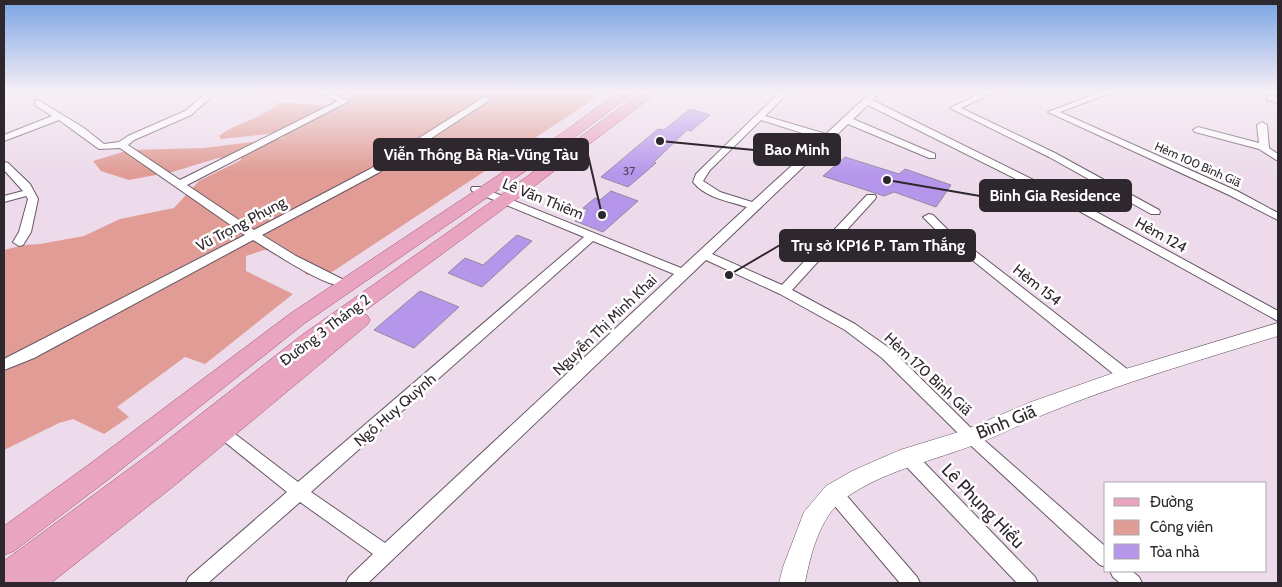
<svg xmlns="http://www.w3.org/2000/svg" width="1282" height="587" font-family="Cabin,sans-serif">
  <rect width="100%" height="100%" fill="#eddbeb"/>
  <path fill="#e09c95" d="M354,91H575L597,97L332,272L307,275L281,250H264L246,256V271L293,294L205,364L185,357L117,407L129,417L104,434L73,419L59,423L4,450V250L24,245L40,244L84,236L120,219L174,208L199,181L241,160V157L218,158L172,172L129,180L101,171L93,161L129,150L204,148L283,138L285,132L221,139L219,136C237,122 262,119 278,103C301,101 333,113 352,96L348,92Z"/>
  <path fill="#b696eb" stroke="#908a9d" d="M690,109L710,115L691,131L687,130L654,162L656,163L628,187L601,177L658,129L664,130Z
    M845,157L899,174L905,169L951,185L936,207L894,192L884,196L823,176Z
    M611,191L638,201L603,232L575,221L588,210L583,208L595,198L600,200Z
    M517,235L532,241L482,287L448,273L465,258L483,265Z
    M420,291L459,307L414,348L374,330Z"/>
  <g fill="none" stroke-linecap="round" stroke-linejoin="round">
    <g stroke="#675865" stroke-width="2">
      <path id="street" d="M209,91H218L191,115L134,140L128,145L180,180L338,101L313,91H325L349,101L187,185L254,230L370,169L484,97L491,99L378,173L262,235L296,256L342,279L344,282L342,285C328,289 268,249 253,240L34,358L4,370V359L245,235L120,148L99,149L59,120L4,141V135L52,116L35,105V101L38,100L84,128L104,144L119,142L128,136L185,111Z
        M781,91H790L765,116L826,134L872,91H881L872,100L1078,202L1278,311V321L1070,206L868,105L853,119L935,154V158H929L848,124L712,254L782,285L867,195H875L876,197L875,199L792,290L855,324L892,350L976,433L1106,547V567L1100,565L966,441L882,358L845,330L780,294L706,260L368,583H346L349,577L373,554L300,502L208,583H186L189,577L287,492L216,435L213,431L216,427L221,425L226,427L298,482L584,237L472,191L471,189L472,187H480L681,268L747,207C728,201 706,198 693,182L696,174ZM761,120L821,139L752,202L720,192L703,181L710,170ZM593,241L674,274L385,543L311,492Z
        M986,91H997L961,108L1055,153L1159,210L1160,212L1159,214H1151L1049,157L950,108Z
        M1103,91H1115L1060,112L1237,191L1278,213V220L1229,195L1048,112Z
        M1270,95L1278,97V103L1267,100V96Z
        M1262,122L1267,125L1269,148L1278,154V161L1259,149L1195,132L1193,130L1198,127L1259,143L1257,125Z
        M4,162L8,163L30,184L38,199L31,232L23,245L19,246L13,242L19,232L28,199L26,196L4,202V196L23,191L4,170Z
        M929,214L933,215L948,230L1131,372L1133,376L1131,380L1126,381L1121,380L940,234L923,217Z
        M908,450L914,452L1035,577L1038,583H1017L902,462L900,457L902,452Z
        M834,486L840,488L917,577L920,583H900L828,498L826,493L828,488Z
        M1110,571H1132L1139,577L1142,583H1120L1113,577Z"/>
    </g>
    <g stroke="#675865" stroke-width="1">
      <path id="secondary" d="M1278,323V336C1200,360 1121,383 1045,414C1023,423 1002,434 979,443C934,461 884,470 844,499C820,516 810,556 805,583H779L783,567L804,512L826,486L852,471L900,450L965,430L1031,402L1119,371Z"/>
    </g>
    <g stroke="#9e5170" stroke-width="1">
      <path id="primary" d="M620,91H636L575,137L305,323L109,479L14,551L4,555V526L91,463L291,313L565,131Z
        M643,91H659L537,184L362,313L367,315L370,320L367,325L175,485L51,583H4V561L156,449L302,335L525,178Z"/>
    </g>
    <use href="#street" fill="#fff" fill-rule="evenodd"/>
    <use href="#secondary" fill="#fff" fill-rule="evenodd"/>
    <use href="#primary" fill="#e9a4bf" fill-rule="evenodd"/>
  </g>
  <linearGradient id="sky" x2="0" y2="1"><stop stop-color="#7ba4e4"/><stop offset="0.53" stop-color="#f7eff6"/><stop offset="1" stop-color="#f7eff6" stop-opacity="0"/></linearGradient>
  <rect width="1282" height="173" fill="url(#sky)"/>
  <g text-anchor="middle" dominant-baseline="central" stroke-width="5" stroke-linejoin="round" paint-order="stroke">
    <g font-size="12" fill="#2e272e" stroke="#fff">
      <text transform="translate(1198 164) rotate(24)">Hẻm 100 Bình Giã</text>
    </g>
    <g font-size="12" fill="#50435d">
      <text x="629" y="170">37</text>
    </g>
    <g font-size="15" fill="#2e272e" stroke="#fff">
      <text transform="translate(543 199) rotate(22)">Lê Văn Thiêm</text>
      <text transform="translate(241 224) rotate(-28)">Vũ Trọng Phụng</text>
      <text transform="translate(1161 235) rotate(29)">Hẻm 124</text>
      <text transform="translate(1037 285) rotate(38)">Hẻm 154</text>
      <text transform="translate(605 325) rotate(-44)">Nguyễn Thị Minh Khai</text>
      <text transform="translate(325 330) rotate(-37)">Đường 3 Tháng 2</text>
      <text transform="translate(928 374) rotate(43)">Hẻm 170 Bình Giã</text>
      <text transform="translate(395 410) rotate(-41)">Ngô Huy Quỳnh</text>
    </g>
    <g font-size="18" fill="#2e272e" stroke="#fff">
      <text transform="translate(1006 422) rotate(-22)">Bình Giã</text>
      <text transform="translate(983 506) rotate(46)">Lê Phụng Hiểu</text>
    </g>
  </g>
  <path fill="none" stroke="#2e272e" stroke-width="2" d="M660 141L754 150M602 215L588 155M887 180L980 196M729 275L780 245"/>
  <g fill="#2e272e" stroke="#fff" stroke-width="2">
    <circle cx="660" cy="141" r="5"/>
    <circle cx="602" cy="215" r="5"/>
    <circle cx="887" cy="180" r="5"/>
    <circle cx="729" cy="275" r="5"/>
  </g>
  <g fill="#2e272e" stroke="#2e272e" stroke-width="2">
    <rect x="754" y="134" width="86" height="31" rx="5"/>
    <rect x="374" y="139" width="214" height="31" rx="5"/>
    <rect x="980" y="180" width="151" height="31" rx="5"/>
    <rect x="780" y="230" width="195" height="31" rx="5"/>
  </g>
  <g font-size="16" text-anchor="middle" font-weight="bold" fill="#fff">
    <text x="797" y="155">Bao Minh</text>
    <text x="481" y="160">Viễn Thông Bà Rịa-Vũng Tàu</text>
    <text x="1055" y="201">Binh Gia Residence</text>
    <text x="878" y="251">Trụ sở KP16 P. Tam Thắng</text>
  </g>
  <rect width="1282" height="587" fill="none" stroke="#2e272e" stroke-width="10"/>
  <rect x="1104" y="482" width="162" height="90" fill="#ffffff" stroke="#aba9ab"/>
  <rect x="1114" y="498" width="25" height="8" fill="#e9a4bf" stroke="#aba9ab"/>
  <text x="1150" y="507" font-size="15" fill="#2e272e">Đường</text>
  <rect x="1114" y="520" width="25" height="15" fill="#e09c95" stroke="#aba9ab"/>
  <text x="1150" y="532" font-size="15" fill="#2e272e">Công viên</text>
  <rect x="1114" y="544" width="25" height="15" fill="#b696eb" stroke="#aba9ab"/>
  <text x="1150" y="557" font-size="15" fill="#2e272e">Tòa nhà</text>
</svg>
